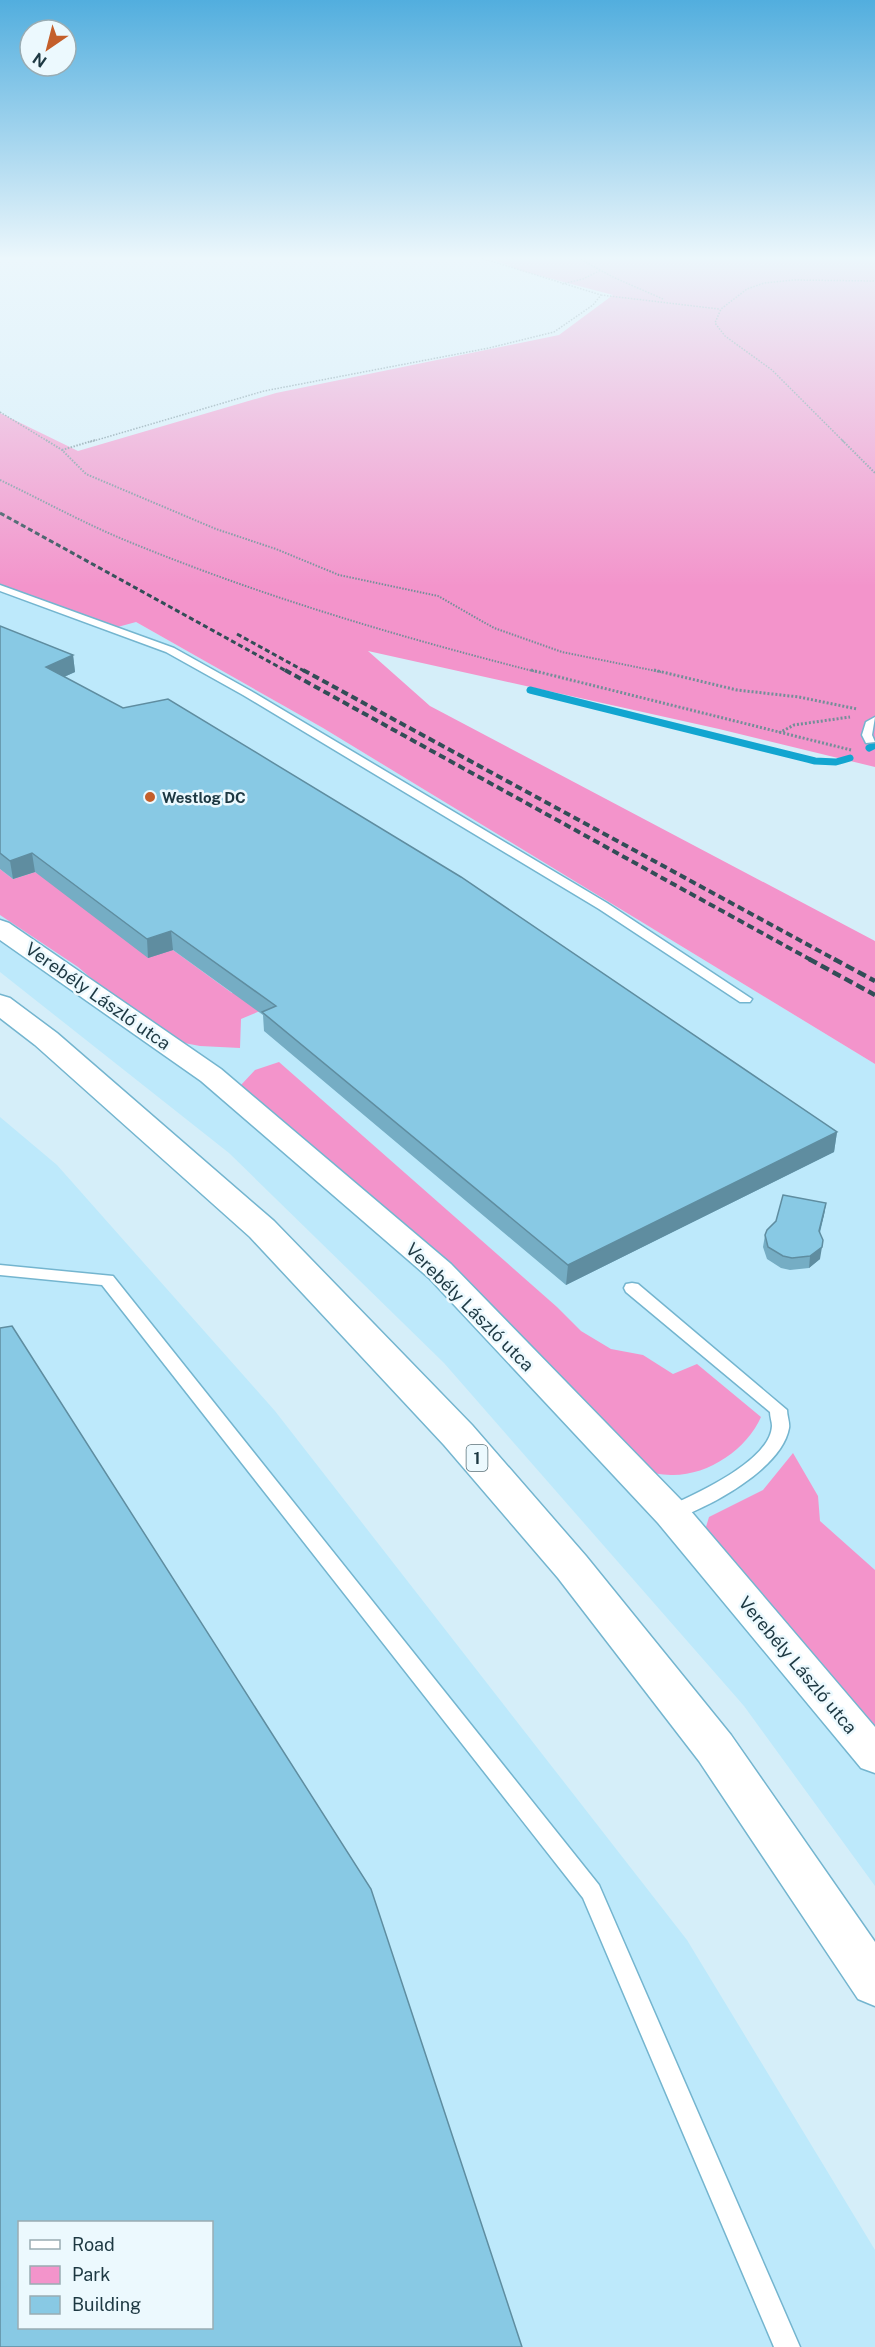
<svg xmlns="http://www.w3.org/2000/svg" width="875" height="2347" font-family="'Public Sans',sans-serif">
  <rect width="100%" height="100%" fill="#d5eef9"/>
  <path fill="#bde9fb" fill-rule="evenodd" d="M0,550L136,622L323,728L875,1064V1886L744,1706L444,1363L229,1153L0,972Z
    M0,1117L57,1165L275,1411L687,1940L875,2250V2347H0ZM20,2222H212V2328H20Z"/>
  <path fill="#f394cb" d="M489,258H875V767L719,729L368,651L430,706L875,941V1064L323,728L136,622L114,628L0,584V413L78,451L276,393L559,335L613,295L522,271Z
    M0,869L13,879L35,872L173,950L232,993L394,954L241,1019L240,1048L200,1046L163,1039L78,967L0,915Z
    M279,1062L557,1307L581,1331L611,1349L643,1355L673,1374L697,1364L761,1417C747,1449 708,1476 671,1475C661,1475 649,1472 639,1470L242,1099L241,1085L255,1070Z
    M793,1453L818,1496L820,1521L875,1570V1769L699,1550L709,1517L763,1490Z"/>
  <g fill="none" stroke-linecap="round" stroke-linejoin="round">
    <path stroke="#12a5d0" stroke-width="7" d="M530,690L815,761L836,762L850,758
      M869,748L875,745"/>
    <g stroke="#74b5cf" stroke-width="3">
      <path id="lane" d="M0,585L174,648L251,691L607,903L752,999L750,1002H740L599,909L243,695L166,652L0,591Z
        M875,717L872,735L875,742L866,743L862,735L866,722Z
        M0,1265L113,1276L599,1885L800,2347H774L583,1898L102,1285L0,1275Z
        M632,1283L638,1284L787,1410C787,1416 790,1423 789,1428C782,1469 707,1509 671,1520L665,1518L662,1513L665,1508C693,1495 770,1462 772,1426C772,1422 770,1417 770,1412L626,1292L624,1288L626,1284Z"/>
    </g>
    <g stroke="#74b5cf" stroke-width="3">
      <path id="street" d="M0,920L9,923L221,1069L451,1264L684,1503L875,1727V1773L861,1768L658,1523L429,1278L201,1081L0,940Z"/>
    </g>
    <g stroke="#74b5cf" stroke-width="3">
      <path id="primary" d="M0,995L10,998L57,1033L274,1221L472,1425L586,1556L731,1735L875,1942V2006L858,1999L699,1761L558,1578L444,1445L250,1237L35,1045L0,1018Z"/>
    </g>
    <path stroke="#738e98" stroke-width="1.5" stroke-dasharray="1.5 1.5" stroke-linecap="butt" d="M578,258L615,278L663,299
      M562,284L583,279L601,270
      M601,295L719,309
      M0,412L49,442
      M90,442L264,391L489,348L554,332L593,305L601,295L481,258
      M844,442L772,370L725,336L715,323L721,309L747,289L764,283L794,280L875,281"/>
    <path stroke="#738e98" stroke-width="2" stroke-dasharray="1.5 1.5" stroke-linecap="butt" d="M46,440L62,450L86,474L216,529L276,549L339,575L438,596L494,628L562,652L661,672
      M842,440L875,473
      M62,450L95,440
      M0,480C44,501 87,525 132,543C264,597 399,637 537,672"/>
    <path stroke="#738e98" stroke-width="3" stroke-dasharray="2 2" stroke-linecap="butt" d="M531,670L851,750
      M654,670L737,690L799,697L857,709
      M779,733L794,725L850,717"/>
    <use href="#lane" fill="#fff" fill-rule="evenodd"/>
    <use href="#street" fill="#fff" fill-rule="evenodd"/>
    <use href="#primary" fill="#fff" fill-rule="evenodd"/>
    <path stroke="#324d57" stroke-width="3" stroke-dasharray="5 3" stroke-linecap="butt" d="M0,513L288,672
      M237,634L306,672"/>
    <path stroke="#324d57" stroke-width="4" stroke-dasharray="7 4" stroke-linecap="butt" d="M285,670L811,960
      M303,670L836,960"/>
    <path stroke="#324d57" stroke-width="4.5" stroke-dasharray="9 4.5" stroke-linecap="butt" d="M809,959L875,995
      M834,959L875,981"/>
  </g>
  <path fill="#75adc4" d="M0,626L73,655L75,672L64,677L837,1132L834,1152L566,1285L264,1031L263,1015L173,950L148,958L35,872L13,879L0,869Z
    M826,1203L824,1215L820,1233V1259L809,1268L790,1270L781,1268L767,1259L763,1247L765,1235Z"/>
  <path fill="#5f8da0" d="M73,655L75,672L48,684L46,667Z
    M32,853L35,872L13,879L10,861Z
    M171,931L173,950L148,958L147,939Z
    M837,1132L834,1152L566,1285L568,1265Z
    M826,1203L824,1215L817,1242L819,1231Z
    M822,1247L820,1259L809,1268L810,1256Z"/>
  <path fill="#88c9e4" stroke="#5f8da0" stroke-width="1.5" fill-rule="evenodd" d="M0,626L73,655L46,667L123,708L168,699L461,877L837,1132L568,1265L262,1012L276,1006L171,931L147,939L32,853L10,861L0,853Z
    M783,1195L826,1203L819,1231L823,1240L822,1247L810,1256L792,1258L783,1256L768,1247L765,1235L767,1230L776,1221Z
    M12,1326L371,1889L522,2347H0V1328ZM20,2223H212V2328H20Z"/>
  <linearGradient id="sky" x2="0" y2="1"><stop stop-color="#52aede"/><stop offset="0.44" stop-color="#ecf7fc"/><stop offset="1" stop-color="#ecf7fc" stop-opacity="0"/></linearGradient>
  <rect width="875" height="587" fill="url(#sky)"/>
  <circle fill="#c45f2b" stroke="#ecf9fe" stroke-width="2" cx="150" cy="797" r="6"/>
  <g text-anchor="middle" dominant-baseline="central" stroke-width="5" stroke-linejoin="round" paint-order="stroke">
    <g font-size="15" font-weight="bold" fill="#1d3842" stroke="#ecf9fe" text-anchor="start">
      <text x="162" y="797">Westlog DC</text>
    </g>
    <rect fill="#ecf9fe" stroke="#5b727a" stroke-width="1.5" x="466.5" y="1445" width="21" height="26" rx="4.5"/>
    <g font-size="16" font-weight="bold" fill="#1d3842">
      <text x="477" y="1458">1</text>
    </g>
    <g font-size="18" fill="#1d3842" stroke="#ecf9fe">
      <text transform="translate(98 996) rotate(35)">Verebély László utca</text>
      <text transform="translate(470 1307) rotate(45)">Verebély László utca</text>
      <text transform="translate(798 1665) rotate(50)">Verebély László utca</text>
    </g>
  </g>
  <rect x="18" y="2221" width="195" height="108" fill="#ecf9fe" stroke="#99acb3" stroke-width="1.5"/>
  <rect x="30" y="2240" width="30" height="9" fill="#ffffff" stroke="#99acb3" stroke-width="1.5"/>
  <text x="72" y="2251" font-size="18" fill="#1d3842">Road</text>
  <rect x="30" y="2266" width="30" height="18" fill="#f394cb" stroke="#99acb3" stroke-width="1.5"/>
  <text x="72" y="2281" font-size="18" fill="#1d3842">Park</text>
  <rect x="30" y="2296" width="30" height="18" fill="#88c9e4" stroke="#99acb3" stroke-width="1.5"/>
  <text x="72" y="2311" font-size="18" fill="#1d3842">Building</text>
  <g transform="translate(48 48) rotate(215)"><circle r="28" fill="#ecf9fe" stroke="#99acb3" stroke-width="1.5"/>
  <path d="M0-4.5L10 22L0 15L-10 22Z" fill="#c45f2b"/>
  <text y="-9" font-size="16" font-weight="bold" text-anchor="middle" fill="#1d3842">N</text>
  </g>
</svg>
